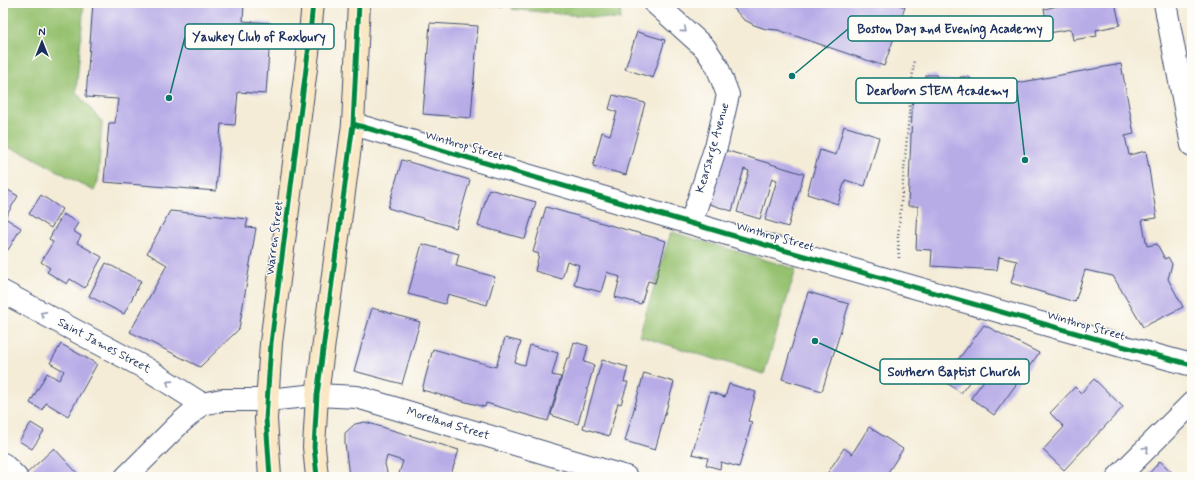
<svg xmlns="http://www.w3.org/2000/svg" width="1195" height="480" font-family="Mynerve,sans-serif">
  <rect width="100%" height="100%" fill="#fdfcf7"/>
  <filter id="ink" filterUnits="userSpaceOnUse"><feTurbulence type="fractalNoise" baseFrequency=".025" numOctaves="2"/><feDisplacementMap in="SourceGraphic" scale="8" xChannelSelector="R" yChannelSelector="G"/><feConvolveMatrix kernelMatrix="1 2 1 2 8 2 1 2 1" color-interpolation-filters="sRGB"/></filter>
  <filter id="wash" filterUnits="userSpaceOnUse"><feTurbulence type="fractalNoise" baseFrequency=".012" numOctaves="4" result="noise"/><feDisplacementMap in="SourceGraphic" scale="16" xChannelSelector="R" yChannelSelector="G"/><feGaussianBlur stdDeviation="0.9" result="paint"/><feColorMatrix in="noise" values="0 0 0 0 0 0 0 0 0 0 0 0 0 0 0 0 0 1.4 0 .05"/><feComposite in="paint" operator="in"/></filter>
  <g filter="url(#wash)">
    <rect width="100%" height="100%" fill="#f4ecd7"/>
    <path fill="#95c16e" stroke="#587866" d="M3,3H84L76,92L102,122L98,181L94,191L27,154L3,146Z
      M512,3H620L621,20L512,9Z
      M671,232L796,269L764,374L639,336Z"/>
    <g id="blocks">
      <path fill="#b8ace7" d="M93,3H244L243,21L271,23L266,94L238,92L235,125L221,124L216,191L104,182L109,123H115L118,99L86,97Z
        M478,3H503L502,7L478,5Z
        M729,3H894L905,7L884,66L778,30L766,29L754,25L743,19Z
        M1066,3H1115L1120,25L1096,30L1097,36L1073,40L1071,29L1049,33L1044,9L1067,4Z
        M430,23L478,26L471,118L423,114Z
        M637,32L665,40L653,78L625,69Z
        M1121,64L1134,134L1125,136L1129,155L1146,151L1157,218L1142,220L1147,246L1157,244L1165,259L1168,257L1172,264L1168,279L1183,307L1143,327L1113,276L1085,270L1075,302L1011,283L1017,261L999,257L997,270L931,266L932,250L916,249L918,206H908L913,90H925L926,75H936L939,79L960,81V77H969L972,81L1006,85Z
        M613,95L645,103L626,175L593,166L602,132L610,135L617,112L609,109Z
        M844,126L879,137L865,186L845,180L838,204L807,194L820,150L836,155Z
        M725,150L804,174L788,227L765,220L777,180L772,178L760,219L737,212L749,171L744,169L732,211L709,204Z
        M402,160L470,180L456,228L388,208Z
        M3,187L18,196L5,218L21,228L8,250L3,246Z
        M489,189L536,202L525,239L478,226Z
        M41,195L62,209L51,228L29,214Z
        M546,207L666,241L655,283L648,281L641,304L615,297L620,277L607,272L601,292L574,285L579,265L567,261L562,279L535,271L539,254L533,252Z
        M170,211L248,219L246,227L256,228L239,329L200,367L130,332L167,265L147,253Z
        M63,214L78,223L73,231L81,236L77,243L102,257L85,288L70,279L67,284L47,272L50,268L41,262L53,242L49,239Z
        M422,244L459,254L456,266L495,277L487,305L448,294L445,304L408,294Z
        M106,263L141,281L124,314L89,296Z
        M808,292L849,304L822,391L782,379Z
        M372,308L420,322L402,384L354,371Z
        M984,325L1039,353L994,415L971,398L985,379L976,373L961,393L943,380Z
        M505,338L521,342L515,362L520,364L525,365L530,345L558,353L552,375L561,377L548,421L486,403L485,407L422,390L433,349L496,367Z
        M574,342L588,346L584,362L594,365L578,424L551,415L567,358H570Z
        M61,344L97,364L68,416L46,403L42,410L30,403L47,373L59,380L64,371L50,363Z
        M602,360L628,367L624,382H628L621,404L618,403L609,436L583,428Z
        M644,373L674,382L655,450L625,441Z
        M1094,379L1123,407L1064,470L1043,450L1064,427L1050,413L1075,387L1081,393Z
        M729,384L756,392L748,421L752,422L739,467L721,462L720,469L706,465L708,458L692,454L710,392L725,397Z
        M365,422L459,450L450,477H398L403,461L387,456L385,464L388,477H349L345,443V433L355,424Z
        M31,423L44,431L32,449L19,441Z
        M869,427L903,449L885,477H825L844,448L852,454Z
        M54,448L78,474L75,477H25L24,476Z
        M1160,461L1177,477H1146Z"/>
    </g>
  </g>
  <g filter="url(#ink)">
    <use href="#blocks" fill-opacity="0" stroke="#3c4b70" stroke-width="1"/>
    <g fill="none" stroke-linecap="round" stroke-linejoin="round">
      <g stroke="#3c4b70" stroke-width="24">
        <path id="street" d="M655,3L705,48L717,66L728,95L717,143L691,223
          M1165,3L1192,145
          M353,124L741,238L1125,347L1192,365
          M3,292L147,369L202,404
          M3,464L16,477
          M126,477L178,425L202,404L222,400H267L317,395L357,397L626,477
          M1118,477L1192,403"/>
      </g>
      <g stroke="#3c4b70" stroke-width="24">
        <path id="secondary" d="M270,477L266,419L271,343L308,53L313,3
          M317,477L314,447L317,395L353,124L359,3"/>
      </g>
      <path stroke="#3c4b70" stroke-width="2.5" stroke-dasharray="1 3" stroke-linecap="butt" d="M899,258L898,237L914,59"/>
      <use href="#street" stroke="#fff" stroke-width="22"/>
      <use href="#secondary" stroke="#fae7c3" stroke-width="22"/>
      <g stroke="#fdfcf7" stroke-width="8">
        <path id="cycleway" d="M353,124L741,238L1125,347L1192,365
          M270,477L266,419L271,343L308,53L313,3
          M317,477L314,447L317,395L353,124L359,3"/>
      </g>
      <use href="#cycleway" stroke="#00873e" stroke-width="5"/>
    </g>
    <defs><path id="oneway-chevron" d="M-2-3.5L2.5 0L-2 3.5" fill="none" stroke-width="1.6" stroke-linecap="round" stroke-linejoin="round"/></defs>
    <g stroke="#8d97ae">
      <use href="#oneway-chevron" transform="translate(684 30) rotate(41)"/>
      <use href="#oneway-chevron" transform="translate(43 314) rotate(-152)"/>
      <use href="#oneway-chevron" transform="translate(169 383) rotate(-147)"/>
      <use href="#oneway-chevron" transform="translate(1146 449) rotate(-45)"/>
    </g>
  </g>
  <g text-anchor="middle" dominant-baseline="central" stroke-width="3" stroke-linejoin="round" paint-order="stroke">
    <g font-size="12" fill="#1b2f5e" stroke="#fdfcf7">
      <text transform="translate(464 146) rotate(16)">Winthrop Street</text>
      <text transform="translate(713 148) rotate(-74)">Kearsarge Avenue</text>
      <text transform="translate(775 237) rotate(16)">Winthrop Street</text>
      <text transform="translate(275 238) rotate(-83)">Warren Street</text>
      <text transform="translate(1086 326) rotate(16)">Winthrop Street</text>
      <text transform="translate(104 346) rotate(28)">Saint James Street</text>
      <text transform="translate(448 424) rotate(17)">Moreland Street</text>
    </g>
  </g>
  <path fill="none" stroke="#0f766e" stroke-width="1.5" d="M792 76L848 29M169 98L185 37M1025 160L1017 90M815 341L880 371"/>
  <g fill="#0f766e" stroke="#fdfcf7" stroke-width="1.5">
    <circle cx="792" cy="76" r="4"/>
    <circle cx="169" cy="98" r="4"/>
    <circle cx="1025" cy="160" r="4"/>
    <circle cx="815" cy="341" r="4"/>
  </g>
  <g fill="#fdfcf7" stroke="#0f766e" stroke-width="1.5">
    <rect x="848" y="16" width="205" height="25" rx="4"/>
    <rect x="185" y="24" width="149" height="25" rx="4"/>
    <rect x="856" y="78" width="161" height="25" rx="4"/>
    <rect x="880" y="359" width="149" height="25" rx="4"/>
  </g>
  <g font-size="13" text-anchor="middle" font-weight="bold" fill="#1b2f5e">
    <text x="950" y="33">Boston Day and Evening Academy</text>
    <text x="259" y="41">Yawkey Club of Roxbury</text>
    <text x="937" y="95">Dearborn STEM Academy</text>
    <text x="954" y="376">Southern Baptist Church</text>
  </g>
  <rect width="1195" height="480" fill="none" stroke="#fdfcf7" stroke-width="16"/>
  <g transform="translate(42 42)" stroke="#fdfcf7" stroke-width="3" paint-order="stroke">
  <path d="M0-3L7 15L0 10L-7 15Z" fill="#1b2f5e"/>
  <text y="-6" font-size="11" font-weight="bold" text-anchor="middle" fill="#1b2f5e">N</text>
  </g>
</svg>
